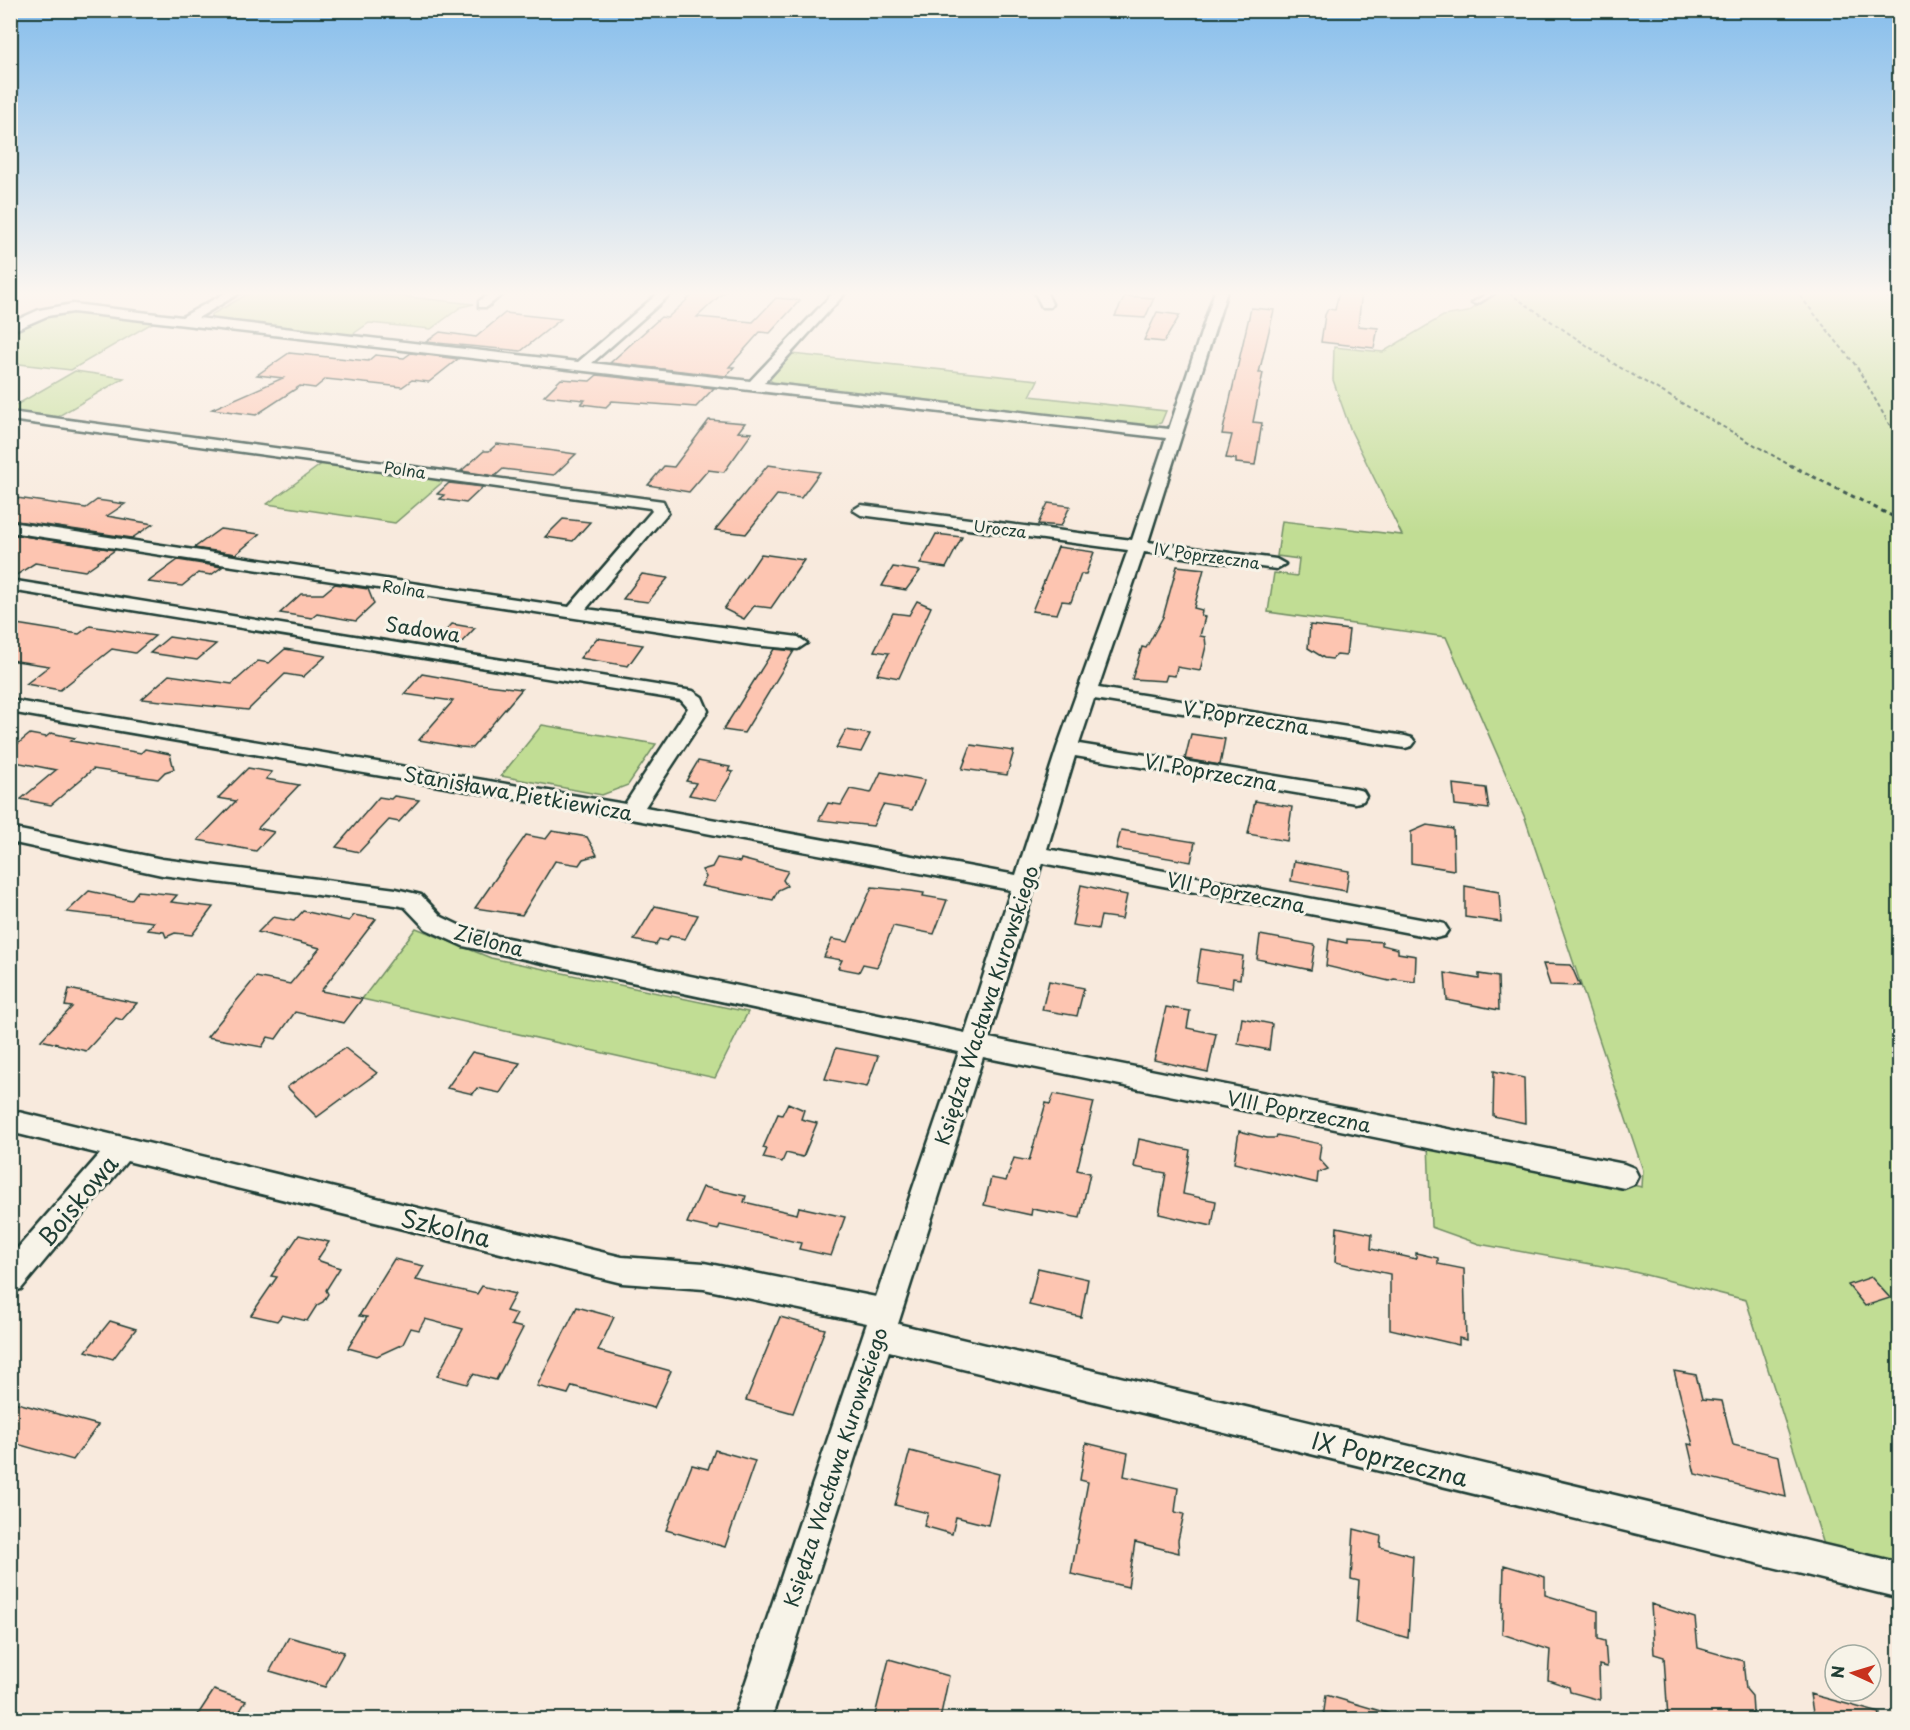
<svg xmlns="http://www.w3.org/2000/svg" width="1910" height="1730" font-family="'Playpen Sans',sans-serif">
  <rect width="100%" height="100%" fill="#f8eadd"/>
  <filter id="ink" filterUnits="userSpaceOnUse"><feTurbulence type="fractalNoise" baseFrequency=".0167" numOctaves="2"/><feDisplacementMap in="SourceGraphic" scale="12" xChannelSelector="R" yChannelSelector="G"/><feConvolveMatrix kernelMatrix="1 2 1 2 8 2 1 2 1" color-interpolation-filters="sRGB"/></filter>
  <g filter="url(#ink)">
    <path fill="#fadfd0" d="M11,291H80L11,323Z"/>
    <path fill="#c1dd94" stroke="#708d64" stroke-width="1.5" d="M253,291H372L370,293L474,304L461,307L431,329L369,323L350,336L212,321L211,315Z
      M1499,291H1899V1565L1825,1548L1746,1300L1630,1271L1479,1244L1431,1227L1428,1143L1642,1187L1643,1170L1525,818L1446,637L1268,612L1274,573L1297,576L1299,559L1277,556L1282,521L1402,535L1351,431L1333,380L1334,347L1383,352L1443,316L1468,312Z
      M67,312L154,322L71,370L11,363L10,334L52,315Z
      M792,354L1038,380L1030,396L1166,411L1161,423L1147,427L775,384L769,379Z
      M75,371L124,378L57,417L11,411V408Z
      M323,463L446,479L395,523L267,504Z
      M542,725L656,744L628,785L602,795L501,776Z
      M416,928L491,958L748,1012L715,1078L362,999Z"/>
    <path fill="#fdc5b1" stroke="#1f3d34" stroke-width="1.5" d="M697,291H725L697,317L753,322L776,298L800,300L770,333L760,332L729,367H734L726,376L610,363L661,317L667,318Z
      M1339,291H1362L1358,326L1378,328L1374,348L1321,342L1325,315L1328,309L1335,310Z
      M1125,296L1154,298L1145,318L1115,316Z
      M1251,308L1274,310L1259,373H1263L1253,422L1262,423L1255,465L1236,463V459L1226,458L1232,435L1222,434Z
      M1157,312L1180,315L1164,342L1144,340Z
      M505,313L561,319L521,351L426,342L440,332L476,337Z
      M289,353L368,361L375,355L404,358L411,353L458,359L429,382L412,380L402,387L326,379L315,388L300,386L256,415L212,409L283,378L257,375Z
      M597,375L714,388L696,407L612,401L606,407L581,404L585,400L544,396L561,379L590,381Z
      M709,420L745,423L738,432L752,433L724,472L708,470L689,492L648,485L664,466L674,467Z
      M497,444L547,450L576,454L554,475L503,469L495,476L461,471L484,451H489Z
      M768,465L820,472L801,498L777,495L746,534L715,530Z
      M449,483L483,487L466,503L440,499L444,495L437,494Z
      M10,497L86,508L97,500L125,504L107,516L153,524L132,538L10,520Z
      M1048,503L1070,506L1061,526L1038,524Z
      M563,519L590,522L573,541L545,537Z
      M220,529L260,534L236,554L194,548Z
      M10,534L115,550L85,571L35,563L12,578Z
      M936,534L962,537L946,568L920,564Z
      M1058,547L1094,552L1086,574H1081L1071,602L1062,601L1057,614L1032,611Z
      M761,554L804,560L771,608L754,606L744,619L724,609Z
      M178,560L222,567L211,575L198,573L182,586L148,582Z
      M1177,566L1204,569L1194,608L1202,610L1201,616L1205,617L1200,636L1205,637L1206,646L1200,671L1177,667L1175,676L1167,675L1165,681L1132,679L1142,647L1146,648L1163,617Z
      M893,567L920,571L906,590L882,586Z
      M642,574L668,578L648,602L623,599Z
      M335,584L368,589L374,604L356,621L317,614L312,618L280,613L301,594H323Z
      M917,601L931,607L899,678L877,674L889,653L874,651L893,613L909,615Z
      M10,623L79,634L90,626L155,636L135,653L112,649L60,690L26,684L49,666L10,660Z
      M452,624L475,628L459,645L436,641Z
      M1310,625L1349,630L1346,656L1337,655L1332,659L1324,658L1308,648Z
      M169,637L216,644L197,660L150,653Z
      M597,638L643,645L628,666L580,658Z
      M285,649L326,656L303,677L285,674L248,710L142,699L169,675L232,684L258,661L269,663Z
      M774,649L794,651L744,733L723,730Z
      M422,674L479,684L522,689L472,748L460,747L419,740L453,701L404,694Z
      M846,730L870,734L861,752L836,748Z
      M51,733L75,738L71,741L141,753L145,749L170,754L174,769L165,772L158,779L93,769L51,805L21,799L56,770L10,761V750L30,734L46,737Z
      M1191,734L1225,739L1220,765L1185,759Z
      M971,745L1014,751L1007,775L962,769Z
      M698,761L730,767L728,771L733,772L716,800L689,795L696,783L686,781Z
      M248,768L272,772L266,779L299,785L258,828L274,832L256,851L198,840L236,801L218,798Z
      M881,772L925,780L912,810L883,805L873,826L819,820L828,803L841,805L850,789L871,793Z
      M1453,784L1486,788L1489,809L1455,805Z
      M394,796L419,800L399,822L389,820L359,852L336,847L379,797L391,799Z
      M1255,801L1292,807L1287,841L1248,834Z
      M1427,825L1453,829L1454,870L1411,863V832Z
      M1121,830L1195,842L1191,862L1116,849Z
      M552,831L587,837L597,855L583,859L579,865L555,861L522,915L475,908L526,835L546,839Z
      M717,858L740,862L741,859L788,871L783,880L787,886L778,890L773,900L701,886L706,877L702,870L712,867Z
      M1294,861L1349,871L1346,891L1291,881Z
      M1081,885L1127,895L1122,919L1101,916L1098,929L1072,925Z
      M1465,886L1499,892L1501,922L1465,917Z
      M872,887L911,891L924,893L923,896L947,900L934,934L893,926L877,967L863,964L859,972L838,968L842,960L824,957L832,939L848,942Z
      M89,891L131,900L138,891L177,895L171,902L213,907L192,935L175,933L166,937L164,932L147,930L154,922L67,912Z
      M655,906L698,915L685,939L670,936L667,941L659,939L656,945L634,940Z
      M303,911L349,921L354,915L376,919L321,991L362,999L344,1023L295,1012L276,1039L268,1037L262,1047L207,1037L256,977L290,984L320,948L258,932L273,917L294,921Z
      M1260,935L1315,945L1311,970L1257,959Z
      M1329,939L1347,943V939L1382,942V945L1398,949V953L1416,956L1415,982L1394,979L1389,981L1326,966Z
      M1201,949L1243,956L1240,979L1233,978L1232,988L1196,982Z
      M1543,964L1571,965L1580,986L1550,985Z
      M1445,973L1479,979V974L1498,977L1499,1010L1447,1000Z
      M1049,981L1084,988L1077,1016L1042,1010Z
      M69,989L131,1002L137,1003L122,1020L116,1018L86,1051L41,1040L72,1007L65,1006Z
      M1166,1007L1190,1011L1187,1028L1216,1034L1208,1072L1154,1060Z
      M1242,1018L1272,1024L1269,1050L1238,1044Z
      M345,1048L377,1073L317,1117L287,1087Z
      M836,1048L878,1056L867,1087L825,1079Z
      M472,1052L520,1063L500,1093L477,1088L473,1094L447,1088Z
      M1494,1071L1524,1078L1525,1123L1493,1116Z
      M1054,1094L1094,1102L1077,1170L1090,1173L1080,1218L1032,1209L1031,1215L984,1205L991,1178L1006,1181L1014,1158L1029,1161L1046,1103L1050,1104Z
      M788,1103L804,1110L801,1119L817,1123L803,1157L786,1153L782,1162L763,1158L767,1149L763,1148L778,1114L782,1115Z
      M1239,1131L1267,1138H1276L1277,1135L1321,1144L1319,1159L1328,1169L1318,1173L1317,1183L1234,1163Z
      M1139,1139L1190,1150L1183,1194L1216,1201L1212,1226L1159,1214L1166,1173L1134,1167Z
      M703,1187L746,1196L744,1202L770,1208L797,1214L799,1207L845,1217L831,1256L799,1249L801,1243L720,1225L718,1230L687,1223Z
      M1337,1227L1372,1234L1371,1249L1416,1259V1253L1438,1258V1264L1464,1269L1466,1340L1459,1338V1345L1390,1329V1274L1335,1262Z
      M299,1235L329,1242L317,1260L340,1268L326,1290L328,1294L323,1302L317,1305L307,1321L282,1315L277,1321L251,1315L277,1277L271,1276Z
      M394,1259L424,1266L416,1280L477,1294L482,1286L515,1294L506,1311L517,1314L511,1325L523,1328L496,1380L473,1374L467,1384L437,1376L463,1329L425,1319L419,1330L411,1328L403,1344L377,1356L348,1348L367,1317L359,1316Z
      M1038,1268L1088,1279L1081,1317L1029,1305Z
      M1871,1277L1890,1298L1865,1306L1848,1285Z
      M577,1307L614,1317L598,1351L671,1371L654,1408L572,1386L568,1394L537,1386Z
      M780,1317L825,1329L793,1413L746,1400Z
      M110,1321L136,1329L113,1359L86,1351Z
      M1674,1371L1696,1375L1702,1399L1722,1401L1733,1445L1779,1456L1786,1497L1695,1474L1688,1444L1693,1445Z
      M10,1401L98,1425L73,1460L10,1442Z
      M1086,1443L1128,1453L1124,1476L1178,1488L1175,1512L1184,1514L1178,1540L1179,1553L1135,1542L1128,1587L1071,1574L1088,1482L1080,1480Z
      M715,1450L755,1461L725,1547L666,1530L692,1465L708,1469Z
      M910,1451L999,1474L988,1525L956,1517L952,1534L924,1526L928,1513L895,1505Z
      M1354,1529L1381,1536L1380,1547L1413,1556L1408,1638L1356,1623L1359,1581L1351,1579Z
      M1504,1565L1545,1577V1595L1598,1611V1639L1605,1641L1607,1667L1599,1665L1600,1700L1570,1692L1569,1687L1548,1680L1550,1650L1502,1634Z
      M1651,1604L1695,1618L1698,1648L1743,1661L1746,1689L1752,1696L1753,1712L1743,1719H1668L1664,1657L1654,1654Z
      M289,1637L344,1652L325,1687L270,1671Z
      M889,1659L949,1676L940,1719H874Z
      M214,1690L246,1701L235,1719H195Z
      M1810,1694L1880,1713L1879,1719H1814Z
      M1326,1695L1391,1714V1719H1323Z"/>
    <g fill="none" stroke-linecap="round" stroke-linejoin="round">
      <g stroke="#1f3d34" stroke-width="5">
        <path id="lane" d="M1492,291H1498L1477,304L1472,303Z"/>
      </g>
      <g stroke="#1f3d34" stroke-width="5">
        <path id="street" d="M229,291H243L198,318L578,362L661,291H674L592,363L750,381L835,291H847L764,383L1169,429L1215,291H1227L1148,542L1276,559L1285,564L1276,569L1144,552L1098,688L1405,736L1412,738L1415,742L1412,746L1405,748L1094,699L1079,744L1355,789L1363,791L1366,796L1363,801L1355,803L1075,756L1047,849L1436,922L1444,924L1448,930L1444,936L1436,938L1042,863L989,1038L1624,1164L1634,1168L1638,1176L1634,1184L1624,1188L983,1057L898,1324L1900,1563V1598L889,1351L771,1720H733L867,1323L704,1289L622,1283L127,1161L21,1289L10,1292V1257L100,1154L10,1132V1110L622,1257L704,1263L876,1297L959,1052L463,946L426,929L405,907L396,905L162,875L10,842V828L162,859L396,889L421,895L442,917L469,930L965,1033L1011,890L631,819L10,712V700L625,804L688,708L681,700L10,590V580L693,691L702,697L708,711L645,807L1016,875L1057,748L1128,550L861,515L853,510L861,505L1132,540L1166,438L73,312L47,316L10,332V323L39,310L73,304L182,317Z
          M493,291H506L487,307H479V301Z
          M1034,291H1046L1052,304L1050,307H1042Z
          M10,412L663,501L668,512L666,515L586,609L798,637L807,643L798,649L752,645L10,532V522L569,607L652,511L650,508L10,420Z"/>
      </g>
      <path stroke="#1f3d34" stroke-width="2" stroke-dasharray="4 3" stroke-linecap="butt" d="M1796,291L1857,367L1889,424L1900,436
        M1872,291L1900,303
        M1509,293L1619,367L1793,467"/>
      <path stroke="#1f3d34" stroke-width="3" stroke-dasharray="4.5 4" stroke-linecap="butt" d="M1790,465L1900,520"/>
      <use href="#lane" fill="#f7f3e8" fill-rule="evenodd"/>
      <use href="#street" fill="#f7f3e8" fill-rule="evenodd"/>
    </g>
  </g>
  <linearGradient id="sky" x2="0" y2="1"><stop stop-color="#85bdec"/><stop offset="0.55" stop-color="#fcf6f0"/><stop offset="1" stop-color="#fcf6f0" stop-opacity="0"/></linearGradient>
  <rect width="1910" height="533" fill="url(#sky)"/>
  <g text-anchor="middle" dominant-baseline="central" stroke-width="6" stroke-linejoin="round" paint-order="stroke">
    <g font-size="16" fill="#1f3d34" stroke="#f7f3e8">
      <text transform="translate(405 469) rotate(8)">Polna</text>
      <text transform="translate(1000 528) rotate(7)">Urocza</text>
      <text transform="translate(1207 555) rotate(8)">IV Poprzeczna</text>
      <text transform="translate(404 588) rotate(9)">Rolna</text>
    </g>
    <g font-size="20" fill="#1f3d34" stroke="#f7f3e8">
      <text transform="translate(423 629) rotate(9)">Sadowa</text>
      <text transform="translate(1246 717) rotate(9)">V Poprzeczna</text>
      <text transform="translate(1211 772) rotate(10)">VI Poprzeczna</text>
      <text transform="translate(518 793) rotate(10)">Stanisława Pietkiewicza</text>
      <text transform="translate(1236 892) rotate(11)">VII Poprzeczna</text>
      <text transform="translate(489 940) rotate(15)">Zielona</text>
      <text transform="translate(986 1005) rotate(-72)">Księdza Wacława Kurowskiego</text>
      <text transform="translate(1299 1111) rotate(11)">VIII Poprzeczna</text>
      <text transform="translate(835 1467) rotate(-72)">Księdza Wacława Kurowskiego</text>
    </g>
    <g font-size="24" fill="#1f3d34" stroke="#f7f3e8">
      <text transform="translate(77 1200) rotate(-50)">Boiskowa</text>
      <text transform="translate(446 1227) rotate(14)">Szkolna</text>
      <text transform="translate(1390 1458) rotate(14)">IX Poprzeczna</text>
    </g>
  </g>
  <rect width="1910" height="1730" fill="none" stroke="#f7f3e8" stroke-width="36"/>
  <rect x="18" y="18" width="1874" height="1694" fill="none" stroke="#1f3d34" stroke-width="2" filter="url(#ink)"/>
  <g transform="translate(1853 1673) rotate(274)"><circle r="28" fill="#f7f3e8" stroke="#a1aaa0" stroke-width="1.5"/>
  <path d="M0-4.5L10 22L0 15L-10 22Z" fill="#c8321e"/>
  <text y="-9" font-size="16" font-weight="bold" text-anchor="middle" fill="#1f3d34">N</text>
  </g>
</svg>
